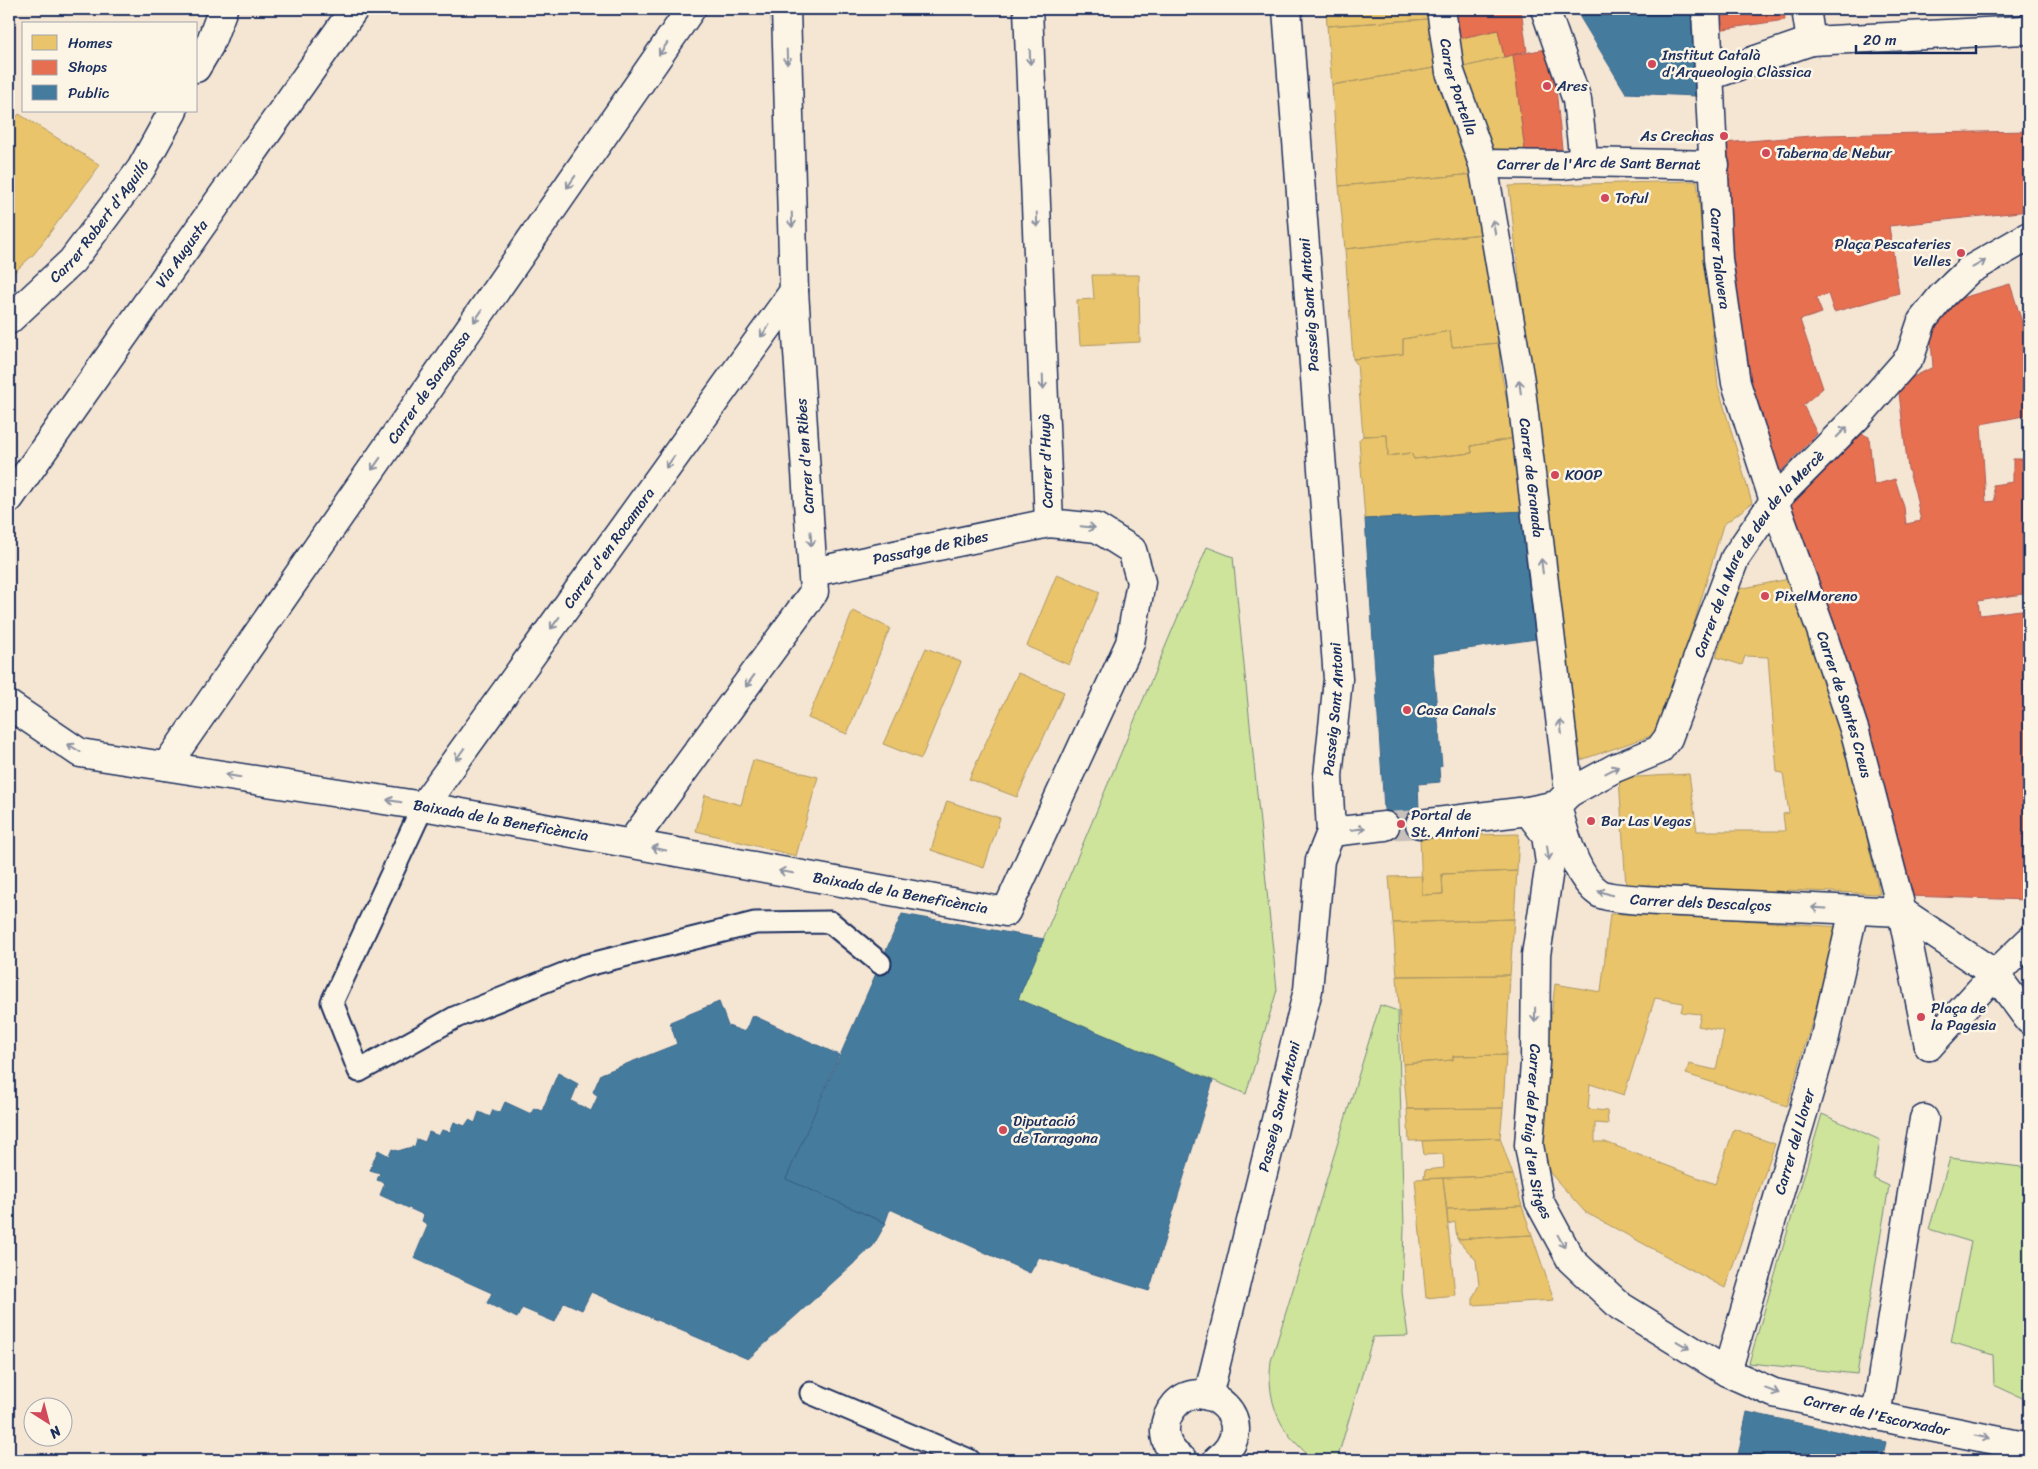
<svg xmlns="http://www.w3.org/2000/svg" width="2038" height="1469" font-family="Sriracha,sans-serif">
  <rect width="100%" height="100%" fill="#f5e5d3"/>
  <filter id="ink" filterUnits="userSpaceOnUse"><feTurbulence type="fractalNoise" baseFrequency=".02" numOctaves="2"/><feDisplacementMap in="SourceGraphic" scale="10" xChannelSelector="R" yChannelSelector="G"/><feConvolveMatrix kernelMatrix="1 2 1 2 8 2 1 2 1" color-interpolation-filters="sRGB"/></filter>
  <g filter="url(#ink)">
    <path fill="#cee49a" stroke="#748a7c" d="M1207,547L1233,557L1277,990L1246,1094L1018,999Z
      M1380,1005L1398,1011L1404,1227L1402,1292L1408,1336L1373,1337L1337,1460C1331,1460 1323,1462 1318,1460C1311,1459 1304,1451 1299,1446C1275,1423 1267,1394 1271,1361Z
      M1822,1114L1880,1140L1874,1179L1889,1186L1857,1374L1749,1363Z
      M1950,1158L2029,1168V1401L1994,1385L1993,1355L1951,1342L1971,1242L1929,1229Z"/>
    <path fill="#e9c46a" stroke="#ab9766" d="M1326,9H1427L1429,19L1327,26Z
      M1429,19L1440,67L1332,85L1327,26Z
      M1498,30L1504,57L1460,68L1452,40Z
      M1513,55L1525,151L1486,153L1460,68Z
      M1440,67L1475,174L1339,186L1332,85Z
      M19,114L100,165L34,254L9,277V127Z
      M1475,174L1482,234L1345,249L1339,186Z
      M1697,181L1718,386L1752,503L1723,525L1662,732L1572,763L1509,186Z
      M1482,234L1499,343L1452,347L1450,331L1403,339V354L1353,359L1345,249Z
      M1092,275H1139L1140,342L1080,345L1077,300L1094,299Z
      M1450,331L1452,347L1499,343L1500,366L1514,438L1471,446L1472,453L1414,459L1411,453L1388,456L1387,435L1363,436L1357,364L1353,359L1403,354V339Z
      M1387,435L1388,456L1411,453L1414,459L1472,453L1471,446L1514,438L1526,511L1365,519L1359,440L1363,436Z
      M1057,574L1100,592L1069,665L1027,646Z
      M1789,579L1841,728L1880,894L1787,890L1786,894L1626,887L1619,778L1689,774L1697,831H1785L1783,814L1789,813L1783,773L1777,772L1768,657L1745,656L1742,665L1716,657L1739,589Z
      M853,611L890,628L847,734L808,718Z
      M926,648L961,662L921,759L883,744Z
      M1018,673L1064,692L1017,797L969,779Z
      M753,760L818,777L796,856L696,831L705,795L741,805Z
      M947,801L1000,818L984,868L931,850Z
      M1519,834L1517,871L1442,874L1443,894L1422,895L1420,836Z
      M1517,871L1514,919L1393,923L1389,877L1422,876V895L1443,894L1442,874Z
      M1610,914H1731L1729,919L1840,927L1787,1106L1686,1074L1689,1064L1716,1070L1724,1031L1698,1026L1701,1014L1681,1012L1683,1003L1655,998L1624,1095L1590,1084L1588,1109L1607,1111L1608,1124L1595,1123V1142H1605L1715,1184L1734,1129L1775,1144L1725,1288L1585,1212L1550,1173L1537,1134L1555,984L1601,992Z
      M1514,919L1510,975L1397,976L1393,923Z
      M1510,975L1506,1055L1453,1056V1060L1403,1064L1397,976Z
      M1506,1055L1503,1108L1407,1109L1403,1064L1453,1060V1056Z
      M1503,1108L1500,1138L1409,1141L1407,1109Z
      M1500,1138L1513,1175L1424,1179L1425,1170L1444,1168L1443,1154L1424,1155L1422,1141Z
      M1513,1175L1522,1206L1447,1209L1443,1178Z
      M1443,1178L1455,1295L1426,1298L1415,1179Z
      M1522,1206L1532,1235L1457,1239L1455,1222L1448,1224L1447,1209Z
      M1532,1235L1554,1300L1473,1305V1297L1479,1285L1476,1260L1457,1239Z"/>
    <path fill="#e76f51" stroke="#aa5c55" d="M1450,9H1521L1527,51L1504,57L1498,30L1452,40Z
      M1716,9H1784L1785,20L1717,30Z
      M1552,48L1562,149L1525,151L1513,55Z
      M2029,131V211L1889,226L1899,293L1834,312L1828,294L1816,298L1822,313L1800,320L1823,388L1803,405L1817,434L1775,477L1746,380L1721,220L1723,143L1824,135Z
      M2010,284L2029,344V415L1981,424L1986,502L1995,501L1993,485L2013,482V459H2029V593L1978,601L1980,615L2029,609V900L1907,896L1862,704L1790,503L1858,432L1869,437L1874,485L1895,479L1904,507L1906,524L1921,521L1915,492L1908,469L1898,385L1933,367L1930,327L1958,299Z"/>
    <path fill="#457b9d" stroke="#38648a" d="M1575,9H1695L1696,96L1626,93Z
      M1526,511L1543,638L1432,654L1442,766L1439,767L1440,782L1418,784L1420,836L1386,839L1365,519Z
      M902,914L1044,939L1018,999L1213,1081L1149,1291L1039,1257L1030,1273L890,1209L885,1223L786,1179Z
      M719,1002L728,1026L745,1032L752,1015L839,1055L786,1179L886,1223L873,1246L748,1359L591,1292L582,1310L564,1302L555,1322L522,1308L517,1318L487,1303L492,1293L414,1258L428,1225L422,1221L424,1215L380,1195L385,1183L377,1180L380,1173L370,1170L378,1150L389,1156L392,1149L398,1151L415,1146L417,1139L425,1142L429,1132L439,1136L442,1130L450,1132L454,1122L465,1126L469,1120L475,1123L479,1112L490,1117L493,1110L500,1113L505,1102L531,1114L534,1108L542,1111L558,1073L578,1084L571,1101L591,1111L598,1096L593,1092L601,1074L677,1044L670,1022Z
      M1747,1412L1886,1442L1882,1460H1737Z"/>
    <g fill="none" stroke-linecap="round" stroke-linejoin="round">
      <path stroke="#c9c1bc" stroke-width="28" stroke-dasharray="28 14" stroke-linecap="butt" d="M1385,826L1420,824"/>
      <g stroke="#1b2f5e" stroke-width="25">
        <path id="lane" d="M423,806L332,1002L359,1071L456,1017L583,966L755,923L830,922L880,963
          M811,1393L969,1460"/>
      </g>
      <g stroke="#1b2f5e" stroke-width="31">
        <g id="street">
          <path id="s1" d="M1441,9L1450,72L1483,164L1520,381L1569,793"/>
          <path d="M1545,9L1577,100L1584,162"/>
          <path id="s2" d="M1706,9L1718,259L1736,383L1774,501L1821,630L1855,732L1902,912L1929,1046"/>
          <path d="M1806,9L1811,41"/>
          <path d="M196,68L209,46L223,9"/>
          <path d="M1709,76L1811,41L2024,30L2029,27"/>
          <path id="s3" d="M1483,164L1564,165L1584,162L1715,165"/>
          <path id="s4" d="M9,320L72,261L141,169L173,111"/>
          <path id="s5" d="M813,572L1049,523"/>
          <path id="s6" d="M9,705L80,753L423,806L1006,912L1130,643L1141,582L1132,550L1097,528L1049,523L1028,9"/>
          <path id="s7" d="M166,766L691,9"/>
          <path id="s8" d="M1557,805C1563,830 1576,878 1599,893C1610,900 1666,901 1682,902C1755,905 1829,909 1902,912"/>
          <path id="s9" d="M423,806L794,291"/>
          <path id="s10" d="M1528,811L1546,835L1550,863L1536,955L1535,1063L1529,1145L1539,1201L1571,1260L1620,1306L1727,1372L1774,1393L1901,1421L2029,1447"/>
          <path id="s11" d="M1420,824L1528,811L1557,805L1569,793L1615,768L1659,750L1668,738L1735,558L1774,501L1860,414L1910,357L1922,321L1942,296L1968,271L2029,236"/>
          <path d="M1331,832L1385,826"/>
          <path d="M631,843L814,592L794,291L786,9"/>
          <path d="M1902,912L1995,974L2029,1020"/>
          <path d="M1929,1046L1995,974L2029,941"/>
          <path id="s12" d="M1727,1372L1824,1041L1854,910"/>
          <path id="s13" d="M1208,1396L1308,990L1320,860L1331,832L1328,776L1338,679L1287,9"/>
          <path d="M1876,1416L1924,1119"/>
          <path d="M1183,1460C1172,1454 1164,1442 1165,1429C1165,1419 1169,1412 1175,1405C1205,1372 1265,1423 1217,1460"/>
        </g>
      </g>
      <g stroke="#1b2f5e" stroke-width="31">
        <g id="secondary">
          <path id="s14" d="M9,499L354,9"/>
        </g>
      </g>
      <use href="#lane" stroke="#fcf5e5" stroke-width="21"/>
      <use href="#street" stroke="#fcf5e5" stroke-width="28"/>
      <use href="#secondary" stroke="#fcf5e5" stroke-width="28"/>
    </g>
    <defs><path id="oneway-shaft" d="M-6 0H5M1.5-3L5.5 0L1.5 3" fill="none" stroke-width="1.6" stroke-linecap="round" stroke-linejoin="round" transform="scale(1.25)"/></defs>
    <g stroke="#8c92a2">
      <use href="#oneway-shaft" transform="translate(663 49) rotate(125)"/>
      <use href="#oneway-shaft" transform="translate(787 57) rotate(88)"/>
      <use href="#oneway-shaft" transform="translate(1030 57) rotate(88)"/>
      <use href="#oneway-shaft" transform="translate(571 182) rotate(125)"/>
      <use href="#oneway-shaft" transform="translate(792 220) rotate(88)"/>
      <use href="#oneway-shaft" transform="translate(1037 220) rotate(88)"/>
      <use href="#oneway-shaft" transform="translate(1494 227) rotate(-100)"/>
      <use href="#oneway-shaft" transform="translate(1979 264) rotate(-29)"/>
      <use href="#oneway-shaft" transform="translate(478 316) rotate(125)"/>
      <use href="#oneway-shaft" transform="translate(765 331) rotate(126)"/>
      <use href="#oneway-shaft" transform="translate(1043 382) rotate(88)"/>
      <use href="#oneway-shaft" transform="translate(1520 387) rotate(-97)"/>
      <use href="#oneway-shaft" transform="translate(1842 432) rotate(-45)"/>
      <use href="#oneway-shaft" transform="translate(670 462) rotate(126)"/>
      <use href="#oneway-shaft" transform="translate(376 464) rotate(125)"/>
      <use href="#oneway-shaft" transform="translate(1088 527) rotate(6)"/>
      <use href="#oneway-shaft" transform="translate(811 539) rotate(86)"/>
      <use href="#oneway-shaft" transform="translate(1542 566) rotate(-97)"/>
      <use href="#oneway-shaft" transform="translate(555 623) rotate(126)"/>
      <use href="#oneway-shaft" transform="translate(750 681) rotate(126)"/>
      <use href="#oneway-shaft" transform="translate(1561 727) rotate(-97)"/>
      <use href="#oneway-shaft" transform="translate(74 748) rotate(-148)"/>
      <use href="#oneway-shaft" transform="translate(460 754) rotate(126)"/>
      <use href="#oneway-shaft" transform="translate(1612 770) rotate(-27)"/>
      <use href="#oneway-shaft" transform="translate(233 776) rotate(-171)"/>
      <use href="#oneway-shaft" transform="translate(394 801) rotate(-171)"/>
      <use href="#oneway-shaft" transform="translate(1358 829) rotate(-7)"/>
      <use href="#oneway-shaft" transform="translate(659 849) rotate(-169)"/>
      <use href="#oneway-shaft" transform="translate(1548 853) rotate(82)"/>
      <use href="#oneway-shaft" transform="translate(786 872) rotate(-170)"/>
      <use href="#oneway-shaft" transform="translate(1605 893) rotate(-162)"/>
      <use href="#oneway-shaft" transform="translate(1819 908) rotate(-177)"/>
      <use href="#oneway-shaft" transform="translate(1535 1015) rotate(91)"/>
      <use href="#oneway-shaft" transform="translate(1561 1241) rotate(62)"/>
      <use href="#oneway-shaft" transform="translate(1683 1345) rotate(31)"/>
      <use href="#oneway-shaft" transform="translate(1772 1391) rotate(20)"/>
      <use href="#oneway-shaft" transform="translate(1982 1437) rotate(11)"/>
    </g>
  </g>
  <g fill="#d1495b" stroke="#fcf5e5" stroke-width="2">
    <circle cx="1652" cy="64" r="5"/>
    <circle cx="1547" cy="86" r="5"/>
    <circle cx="1724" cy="136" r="5"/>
    <circle cx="1766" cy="153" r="5"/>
    <circle cx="1605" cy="198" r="5"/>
    <circle cx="1961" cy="253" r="5"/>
    <circle cx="1555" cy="475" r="5"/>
    <circle cx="1765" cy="596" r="5"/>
    <circle cx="1407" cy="710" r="5"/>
    <circle cx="1591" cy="821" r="5"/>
    <circle cx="1401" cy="824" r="5"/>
    <circle cx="1921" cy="1017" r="5"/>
    <circle cx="1003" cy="1130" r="5"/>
  </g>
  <g text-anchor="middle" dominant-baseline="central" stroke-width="5" stroke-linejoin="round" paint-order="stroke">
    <g font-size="15" fill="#1b2f5e" stroke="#fcf5e5" text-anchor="start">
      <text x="1662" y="55">Institut Català<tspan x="1662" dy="17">d'Arqueologia Clàssica</tspan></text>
      <text x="1557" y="86">Ares</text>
      <text x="1714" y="136" text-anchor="end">As Crechas</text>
      <text x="1776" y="153">Taberna de Nebur</text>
      <text x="1615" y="198">Toful</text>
      <text x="1951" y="244" text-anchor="end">Plaça Pescateries<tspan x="1951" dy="17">Velles</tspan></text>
      <text x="1565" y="475">KOOP</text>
      <text x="1775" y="596">PixelMoreno</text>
      <text x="1417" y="710">Casa Canals</text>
      <text x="1411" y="815">Portal de<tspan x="1411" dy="17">St. Antoni</tspan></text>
      <text x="1601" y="821">Bar Las Vegas</text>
      <text x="1931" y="1008">Plaça de<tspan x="1931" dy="17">la Pagesia</tspan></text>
      <text x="1013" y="1121">Diputació<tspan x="1013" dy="17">de Tarragona</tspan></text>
    </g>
    <g font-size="15" fill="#1b2f5e" stroke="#fcf5e5">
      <text stroke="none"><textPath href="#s1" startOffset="80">Carrer Portella</textPath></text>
      <text stroke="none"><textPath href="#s3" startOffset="116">Carrer de l'Arc de Sant Bernat</textPath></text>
      <text stroke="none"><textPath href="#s4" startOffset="134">Carrer Robert d'Aguiló</textPath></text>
      <text stroke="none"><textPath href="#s14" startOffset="300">Via Augusta</textPath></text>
      <text stroke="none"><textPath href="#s2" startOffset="250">Carrer Talavera</textPath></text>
      <text transform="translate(1309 305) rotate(-94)">Passeig Sant Antoni</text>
      <text stroke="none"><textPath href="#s7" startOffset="461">Carrer de Saragossa</textPath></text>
      <text transform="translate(805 456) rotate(-94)">Carrer d'en Ribes</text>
      <text transform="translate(1046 461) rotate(-92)">Carrer d'Huyà</text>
      <text stroke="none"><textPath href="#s1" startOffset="479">Carrer de Granada</textPath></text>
      <text stroke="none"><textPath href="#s5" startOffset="120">Passatge de Ribes</textPath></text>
      <text stroke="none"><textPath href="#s9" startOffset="318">Carrer d'en Rocamora</textPath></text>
      <text stroke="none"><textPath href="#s11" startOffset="478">Carrer de la Mare de deu de la Mercè</textPath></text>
      <text stroke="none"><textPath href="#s2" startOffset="715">Carrer de Santes Creus</textPath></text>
      <text stroke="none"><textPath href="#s13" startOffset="702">Passeig Sant Antoni</textPath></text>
      <text stroke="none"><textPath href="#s6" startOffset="512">Baixada de la Beneficència</textPath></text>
      <text stroke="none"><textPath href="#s6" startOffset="918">Baixada de la Beneficència</textPath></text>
      <text stroke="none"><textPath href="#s8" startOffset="202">Carrer dels Descalços</textPath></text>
      <text stroke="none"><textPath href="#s13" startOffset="298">Passeig Sant Antoni</textPath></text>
      <text stroke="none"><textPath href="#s10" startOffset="329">Carrer del Puig d'en Sitges</textPath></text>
      <text stroke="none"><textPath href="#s12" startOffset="240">Carrer del Llorer</textPath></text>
      <text stroke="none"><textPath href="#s10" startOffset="815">Carrer de l'Escorxador</textPath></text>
    </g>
  </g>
  <rect width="2038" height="1469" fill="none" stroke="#fcf5e5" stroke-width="30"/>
  <rect x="15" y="15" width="2008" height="1439" fill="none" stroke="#1b2f5e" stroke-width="2" filter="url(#ink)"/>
  <rect x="22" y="22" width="175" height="90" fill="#fcf5e5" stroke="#a2a6af"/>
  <rect x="32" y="35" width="25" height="15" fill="#e9c46a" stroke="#a2a6af"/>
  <text x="68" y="48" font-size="15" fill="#1b2f5e">Homes</text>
  <rect x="32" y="60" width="25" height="15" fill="#e76f51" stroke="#a2a6af"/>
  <text x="68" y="72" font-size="15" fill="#1b2f5e">Shops</text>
  <rect x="32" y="85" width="25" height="15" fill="#457b9d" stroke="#a2a6af"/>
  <text x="68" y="98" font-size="15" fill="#1b2f5e">Public</text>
  <g transform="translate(48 1422) rotate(144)"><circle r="24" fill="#fcf5e5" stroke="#a2a6af"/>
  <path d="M0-4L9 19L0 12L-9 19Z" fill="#d1495b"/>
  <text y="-8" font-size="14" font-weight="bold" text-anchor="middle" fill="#1b2f5e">N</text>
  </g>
  <path d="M1856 45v8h120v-8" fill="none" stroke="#1b2f5e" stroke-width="2.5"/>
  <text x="1863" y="45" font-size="15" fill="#1b2f5e" stroke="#fcf5e5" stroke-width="4" paint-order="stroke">20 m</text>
</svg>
